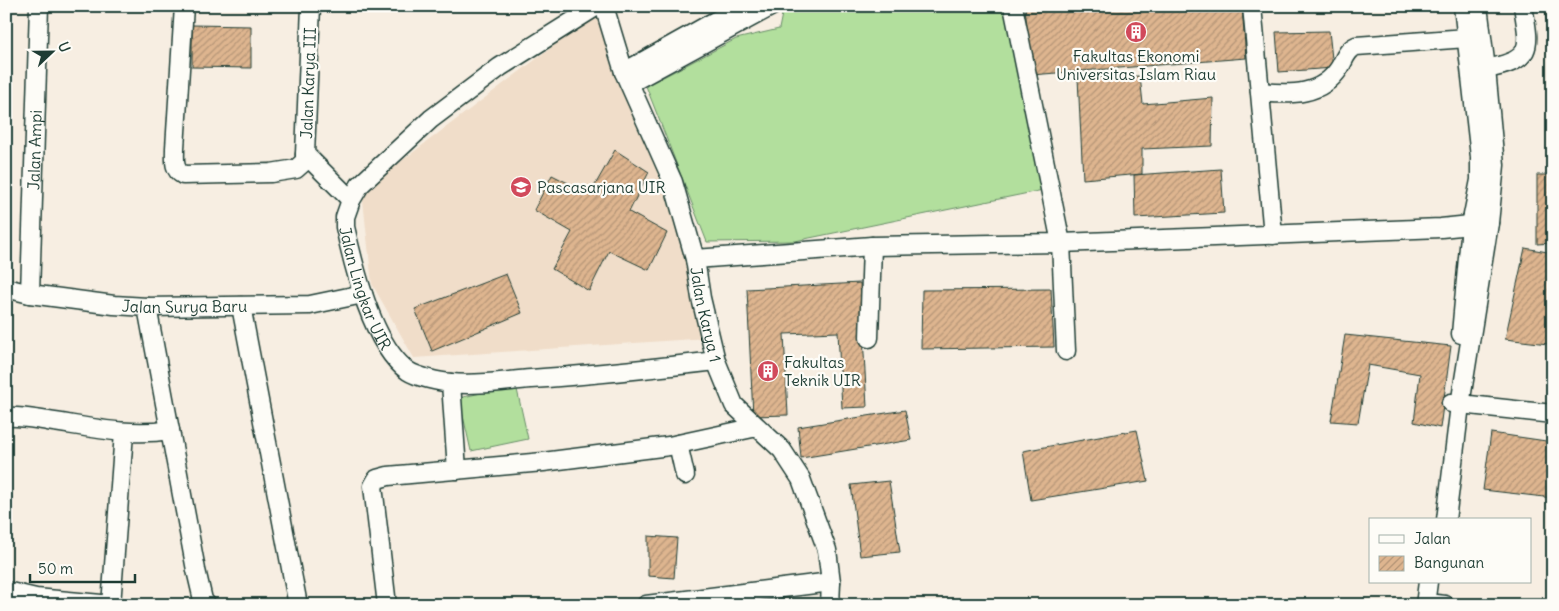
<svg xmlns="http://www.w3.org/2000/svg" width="1559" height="611" font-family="Delius,sans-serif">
  <defs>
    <pattern id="building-hatch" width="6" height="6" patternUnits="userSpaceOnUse" patternTransform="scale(1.25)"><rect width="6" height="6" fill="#deb58f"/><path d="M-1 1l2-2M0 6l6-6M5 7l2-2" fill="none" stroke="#b39476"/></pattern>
  </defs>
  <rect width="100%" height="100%" fill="#f7eee2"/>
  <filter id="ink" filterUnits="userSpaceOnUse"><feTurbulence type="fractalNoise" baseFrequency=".02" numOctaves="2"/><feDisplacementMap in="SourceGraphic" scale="10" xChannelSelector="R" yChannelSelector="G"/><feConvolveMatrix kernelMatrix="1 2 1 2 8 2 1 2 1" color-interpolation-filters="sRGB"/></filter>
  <g filter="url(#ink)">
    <path fill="#f0ddc9" d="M597,13L673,182L708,338L414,358L372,284L362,191Z"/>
    <path fill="#b2df9d" stroke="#688e68" d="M821,6H888L889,9L902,6H1016L1037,71L1048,189L795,241L707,242L646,86L736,39L779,29L782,14Z
      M516,385L528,439L471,451L459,398Z"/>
    <path fill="url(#building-hatch)" stroke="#1f3d34" d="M1025,6H1242L1246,58L1031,75Z
      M1545,6H1553V36L1548,37Z
      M192,25L251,26V68L192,67Z
      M1329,31L1333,68L1279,72L1276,32Z
      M1140,76L1143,104L1213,98L1212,146L1142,149V174L1083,179L1078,78Z
      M615,150L649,172L629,212L667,233L649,270L609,251L589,291L552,269L572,232L534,210L552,175L590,194Z
      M1221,169L1224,213L1135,218L1134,175Z
      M1537,175H1553V243L1537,244Z
      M1525,248L1553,253V324L1548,344L1505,339Z
      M506,274L522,313L432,351L415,309Z
      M860,283L867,407L842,408L838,332L784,334L788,415L753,416L747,289Z
      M1051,289L1054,347L921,349L922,290Z
      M1345,335L1451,346L1440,428L1414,422L1420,374L1368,365L1358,423L1331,421Z
      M905,410L911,440L801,458L798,427Z
      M1137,430L1148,481L1031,500L1023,451Z
      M1491,433L1553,442V498L1483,490Z
      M889,481L900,552L860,556L851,485Z
      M648,536L677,538L674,578L648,576Z"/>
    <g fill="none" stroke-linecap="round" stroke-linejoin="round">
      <g stroke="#1f3d34" stroke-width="21">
        <g id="minor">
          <path d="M184,6L175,148C175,159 173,170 183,175L271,173L296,169L305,161V154"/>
          <path d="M311,6L305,154L351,200"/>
          <path id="s1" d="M597,6L500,67L431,119L360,185L351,200L345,217V227C354,268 373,346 408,371C417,377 440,382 451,383C477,386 505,381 531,379C593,375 654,368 716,361"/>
          <path id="s2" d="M604,6L624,72L673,182L695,259L701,298L716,361L734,405L782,450L801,479L827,550L831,582L830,605"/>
          <path d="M1013,6L1061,243L1066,351"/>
          <path d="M1252,6L1273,235"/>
          <path d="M1486,69C1534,60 1530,48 1523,6"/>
          <path d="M624,72L742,6"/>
          <path d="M630,83L772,6"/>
          <path d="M1260,92C1291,95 1322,96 1340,67C1345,58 1347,50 1356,46L1467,38"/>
          <path d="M695,259L872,246L1061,243L1441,228L1489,223"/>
          <path id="s3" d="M6,288L30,294L114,305L147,307L310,305L363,294"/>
          <path id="s4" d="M30,294L39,6"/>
          <path d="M241,306L298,605"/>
          <path d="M147,307L196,570L203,600L207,605"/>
          <path d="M1461,334L1471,225L1480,180V157L1463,6"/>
          <path d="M869,338L872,246"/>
          <path d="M451,383L457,470"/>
          <path d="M1451,403L1553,414"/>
          <path d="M6,417C20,416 34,419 48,421C89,427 130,437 170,430"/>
          <path d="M678,444L685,475"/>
          <path d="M1446,520L1460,405L1489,223L1495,165L1486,69L1478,6"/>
          <path d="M6,591L36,598L112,605"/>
          <path d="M1436,604L1445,605"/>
          <path d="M111,605L124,433"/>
          <path d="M387,605L373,486L377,479L388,476L543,462L669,446L757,427"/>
          <path d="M646,605L831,582"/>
          <path d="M1425,605L1428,582"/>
        </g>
      </g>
      <use href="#minor" stroke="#fdfcf7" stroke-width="18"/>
    </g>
  </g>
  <defs>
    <g id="building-disc" transform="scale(1.125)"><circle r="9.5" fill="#d1495b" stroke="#fdfcf7"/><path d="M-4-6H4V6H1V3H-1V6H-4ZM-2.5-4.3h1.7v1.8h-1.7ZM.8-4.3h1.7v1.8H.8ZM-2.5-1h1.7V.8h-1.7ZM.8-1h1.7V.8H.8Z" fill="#fff"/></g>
    <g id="university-disc" transform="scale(1.125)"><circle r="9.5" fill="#d1495b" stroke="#fdfcf7"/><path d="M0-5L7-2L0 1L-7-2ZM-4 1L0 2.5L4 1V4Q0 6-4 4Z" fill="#fff"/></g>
  </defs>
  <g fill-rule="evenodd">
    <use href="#building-disc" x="1136" y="32"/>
    <use href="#university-disc" x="521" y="187"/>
    <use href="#building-disc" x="768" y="371"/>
  </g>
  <g text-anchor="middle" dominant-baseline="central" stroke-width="4.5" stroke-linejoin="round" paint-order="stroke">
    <g font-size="16" fill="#1f3d34" stroke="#fdfcf7" text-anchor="start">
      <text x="1136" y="56" text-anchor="middle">Fakultas Ekonomi<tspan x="1136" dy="18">Universitas Islam Riau</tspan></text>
      <text x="537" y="187">Pascasarjana UIR</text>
      <text x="784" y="362">Fakultas<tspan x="784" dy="18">Teknik UIR</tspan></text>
    </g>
    <g font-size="16" fill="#1f3d34" stroke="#fdfcf7">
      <text transform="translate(308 83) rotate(-88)">Jalan Karya III</text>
      <text stroke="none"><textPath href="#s4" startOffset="144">Jalan Ampi</textPath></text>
      <text stroke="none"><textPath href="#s1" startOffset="408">Jalan Lingkar UIR</textPath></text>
      <text stroke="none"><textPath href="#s3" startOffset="180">Jalan Surya Baru</textPath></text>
      <text stroke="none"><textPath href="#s2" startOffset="326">Jalan Karya 1</textPath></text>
    </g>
  </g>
  <rect width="1559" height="611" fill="none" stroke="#fdfcf7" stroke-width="25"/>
  <rect x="12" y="12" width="1534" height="586" fill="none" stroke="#1f3d34" stroke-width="2" filter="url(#ink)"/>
  <rect x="1369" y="518" width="162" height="65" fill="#fdfcf7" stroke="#a4b0a9"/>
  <rect x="1379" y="535" width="25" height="8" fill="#fdfcf7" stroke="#a4b0a9"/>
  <text x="1414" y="544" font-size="15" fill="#1f3d34">Jalan</text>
  <rect x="1379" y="556" width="25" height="15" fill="url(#building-hatch)" stroke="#a4b0a9"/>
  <text x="1414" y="568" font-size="15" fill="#1f3d34">Bangunan</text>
  <g transform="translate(52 52) rotate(68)" stroke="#fdfcf7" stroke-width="4" paint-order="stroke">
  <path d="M0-4L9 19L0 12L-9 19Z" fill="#1f3d34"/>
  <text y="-8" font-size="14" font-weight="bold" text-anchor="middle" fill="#1f3d34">U</text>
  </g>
  <path d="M30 574v8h105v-8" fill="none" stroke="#1f3d34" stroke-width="2.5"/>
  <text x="38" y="574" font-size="15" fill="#1f3d34" stroke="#fdfcf7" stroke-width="4" paint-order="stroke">50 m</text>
</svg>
